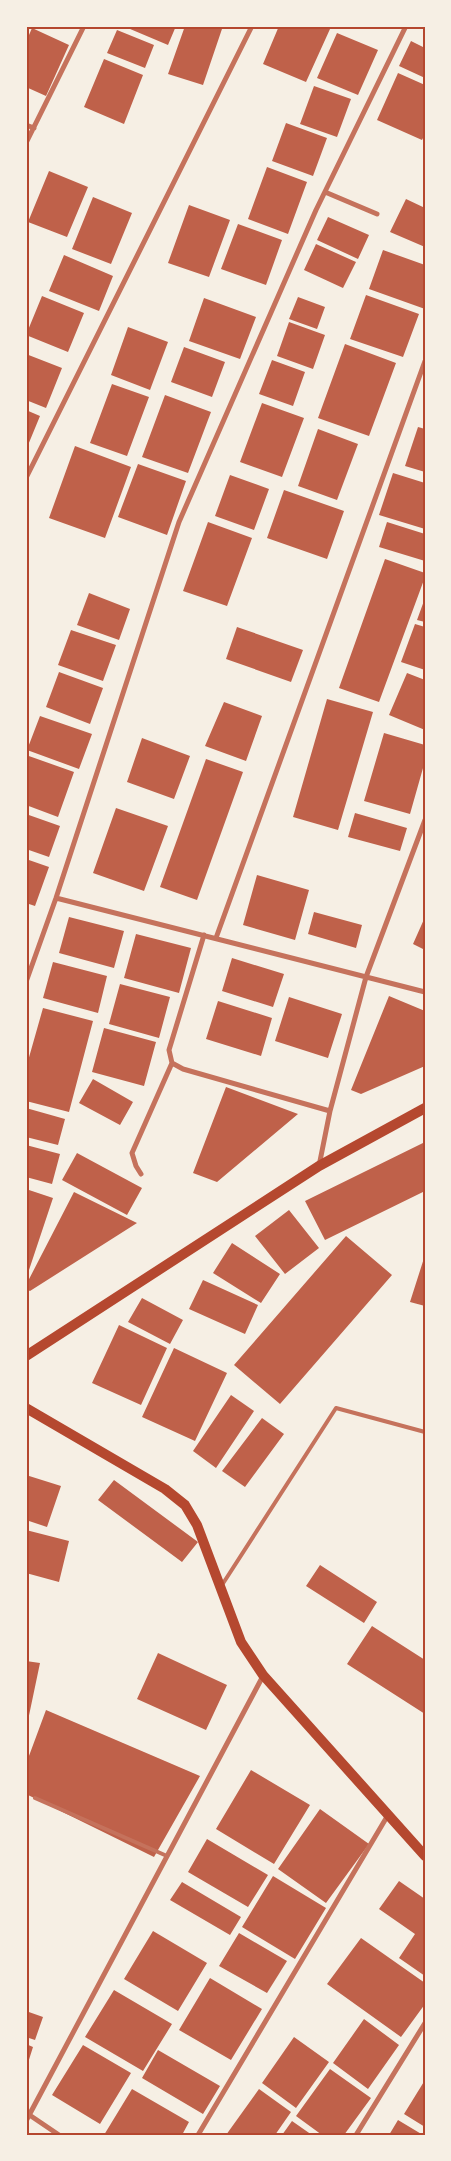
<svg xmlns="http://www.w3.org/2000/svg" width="451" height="2161" font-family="Inter,sans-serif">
  <rect width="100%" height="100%" fill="#f6efe4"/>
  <path fill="#bf614a" d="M123,26H176L168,45Z
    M185,26H223L203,85L168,74Z
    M279,26H323L330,29L306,82L263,64Z
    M32,28L69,45L46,96L26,87V42Z
    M117,30L154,45L145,68L107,53Z
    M337,33L378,50L358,95L317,78Z
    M411,41L425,48V78L399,66Z
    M104,59L143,75L124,124L84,107Z
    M398,73L425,85V134L422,140L377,120Z
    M314,86L351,99L337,137L300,124Z
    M286,123L327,138L313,176L272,161Z
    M267,167L307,182L288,234L248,219Z
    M49,171L88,187L67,237L28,222Z
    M93,197L132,213L111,264L72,249Z
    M406,199L425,208V247L390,232Z
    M189,205L230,220L209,277L168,263Z
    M328,217L369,235L358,259L317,240Z
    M238,224L282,240L266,285L221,269Z
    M316,244L356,262L343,288L304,270Z
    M383,250L425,265V309L369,289Z
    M64,255L113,276L99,311L49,291Z
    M366,295L419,314L403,357L350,339Z
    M42,296L84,313L68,352L26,335Z
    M298,297L325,307L317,329L289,319Z
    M204,298L256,317L240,359L189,341Z
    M289,322L325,335L313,369L277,356Z
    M128,327L168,342L150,390L111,375Z
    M345,344L396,363L369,436L318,418Z
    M184,347L225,362L212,397L171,382Z
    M26,354L62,368L46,408L26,400Z
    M272,360L305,372L293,406L259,394Z
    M112,384L149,397L127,456L90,443Z
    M165,395L211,412L188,473L142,457Z
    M262,403L304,418L282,477L240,462Z
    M26,410L40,416L26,450Z
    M418,427L425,429V472L405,466Z
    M318,429L358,444L337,500L298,486Z
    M75,446L131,467L105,538L49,518Z
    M138,464L186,481L167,535L118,517Z
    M393,473L425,483V529L379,515Z
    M230,475L269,489L254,530L215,516Z
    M284,490L344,511L327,559L267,538Z
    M208,522L252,538L227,606L183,591Z
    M387,522L425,534V561L379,547Z
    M385,559L425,573V577L379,702L339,688Z
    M89,593L130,609L119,640L77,625Z
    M425,598V622L417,620Z
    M415,624L425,627V670L401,662Z
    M237,627L303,650L291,682L226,659Z
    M71,630L116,645L103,681L58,665Z
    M59,672L103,688L90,724L46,707Z
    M407,673L425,680V730L389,715Z
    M327,699L373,712L338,830L293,817Z
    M224,702L262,716L246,761L205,746Z
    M40,716L92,734L79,769L27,750Z
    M384,733L425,745V761L410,814L364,801Z
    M142,738L190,756L174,799L127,782Z
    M26,755L74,772L58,817L26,805Z
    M206,759L243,772L197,900L160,887Z
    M116,808L168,826L144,891L93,873Z
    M355,813L407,828L400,851L348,837Z
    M26,814L60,826L49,857L26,849Z
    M26,859L49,867L35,906L26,903Z
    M257,875L309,890L295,940L243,925Z
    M314,912L362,925L356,948L308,934Z
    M69,917L124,931L114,968L59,953Z
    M425,917V950L413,944Z
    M136,934L191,948L179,993L124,978Z
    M232,958L284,974L273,1007L222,991Z
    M53,962L107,976L98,1013L43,998Z
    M120,984L170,997L159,1038L109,1024Z
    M389,996L425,1011V1066L361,1094L351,1090Z
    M289,997L342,1014L328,1058L275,1041Z
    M218,1001L272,1018L261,1056L206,1039Z
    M43,1008L93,1021L69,1112L26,1101V1068Z
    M104,1028L156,1042L144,1086L92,1072Z
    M93,1079L133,1102L120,1125L79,1103Z
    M226,1087L298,1114L217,1182L193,1173Z
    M26,1108L65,1119L58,1145L26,1137Z
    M425,1142V1191L325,1240L305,1201Z
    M26,1145L60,1154L52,1184L26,1177Z
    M77,1153L142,1188L127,1215L62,1180Z
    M26,1189L53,1198L27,1276H26Z
    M74,1192L137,1223L30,1291L26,1289V1285Z
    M289,1210L319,1248L285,1274L255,1236Z
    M346,1236L392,1275L280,1404L234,1365Z
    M232,1243L280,1274L261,1303L213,1273Z
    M425,1255V1306L410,1302Z
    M203,1280L258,1305L245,1334L189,1309Z
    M142,1298L183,1320L170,1344L128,1322Z
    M119,1325L167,1348L141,1405L92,1383Z
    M174,1348L227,1373L195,1441L142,1417Z
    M231,1395L254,1411L216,1468L193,1451Z
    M262,1418L284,1434L245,1487L222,1471Z
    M26,1475L61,1486L47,1527L26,1520Z
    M114,1480L198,1542L182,1562L98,1500Z
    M26,1530L69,1541L59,1582L26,1573Z
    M320,1565L377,1602L364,1623L306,1586Z
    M372,1626L425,1660V1714L347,1664Z
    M158,1653L227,1685L206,1730L137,1699Z
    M26,1661L40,1663L27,1725H26Z
    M46,1710L200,1776L154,1857L26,1794V1764Z
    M251,1770L310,1805L274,1864L216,1829Z
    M320,1809L369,1844L326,1903L278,1869Z
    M207,1839L268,1875L248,1907L188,1872Z
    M273,1876L326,1908L295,1959L242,1927Z
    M399,1881L425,1899V1976L399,1958L415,1934L379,1909Z
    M182,1882L241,1917L230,1935L170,1900Z
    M153,1931L207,1963L178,2011L124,1979Z
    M239,1933L287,1961L267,1993L219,1966Z
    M361,1938L425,1983V2004L401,2037L327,1984Z
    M210,1978L262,2009L231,2060L179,2030Z
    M114,1990L172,2024L143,2071L85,2037Z
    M26,2011L43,2017L35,2040L26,2037Z
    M364,2019L399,2045L368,2089L333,2063Z
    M294,2037L329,2062L296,2108L262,2083Z
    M26,2044L33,2047L27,2066H26Z
    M83,2045L131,2073L100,2124L52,2095Z
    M158,2050L220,2086L203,2114L142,2078Z
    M330,2069L371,2098L344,2135H322L296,2116Z
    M425,2080V2127L404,2114Z
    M132,2089L189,2122L182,2135H104Z
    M259,2089L291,2112L275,2135H226Z
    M398,2120L423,2135H389Z
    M292,2121L312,2135H282Z"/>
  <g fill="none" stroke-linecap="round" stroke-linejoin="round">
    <path stroke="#c5725c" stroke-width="4" d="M222,1585L336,1408L425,1432
      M35,1798L167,1856"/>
    <path stroke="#c5725c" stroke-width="5" d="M26,125L34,128
      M26,143L84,26
      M325,192L377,214
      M26,478L252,26
      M56,898L425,992
      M204,935L169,1050L172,1063L183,1069L330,1111
      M216,938L425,361
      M26,982L56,898L179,522L316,210L406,26
      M319,1166L330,1111L366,977L425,820
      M141,1174L136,1166L132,1153L172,1063
      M28,2114L59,2135
      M26,2121L263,1676
      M198,2135L388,1815
      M356,2135L425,2023"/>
    <path stroke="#b5482f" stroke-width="10" d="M26,1356L319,1166L425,1108
      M26,1408L165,1489L185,1505L197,1525L241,1642L263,1675L425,1856"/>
  </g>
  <rect width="451" height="2161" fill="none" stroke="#f6efe4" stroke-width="55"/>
  <rect x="28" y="28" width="396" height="2106" fill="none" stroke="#b5482f" stroke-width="2"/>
</svg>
